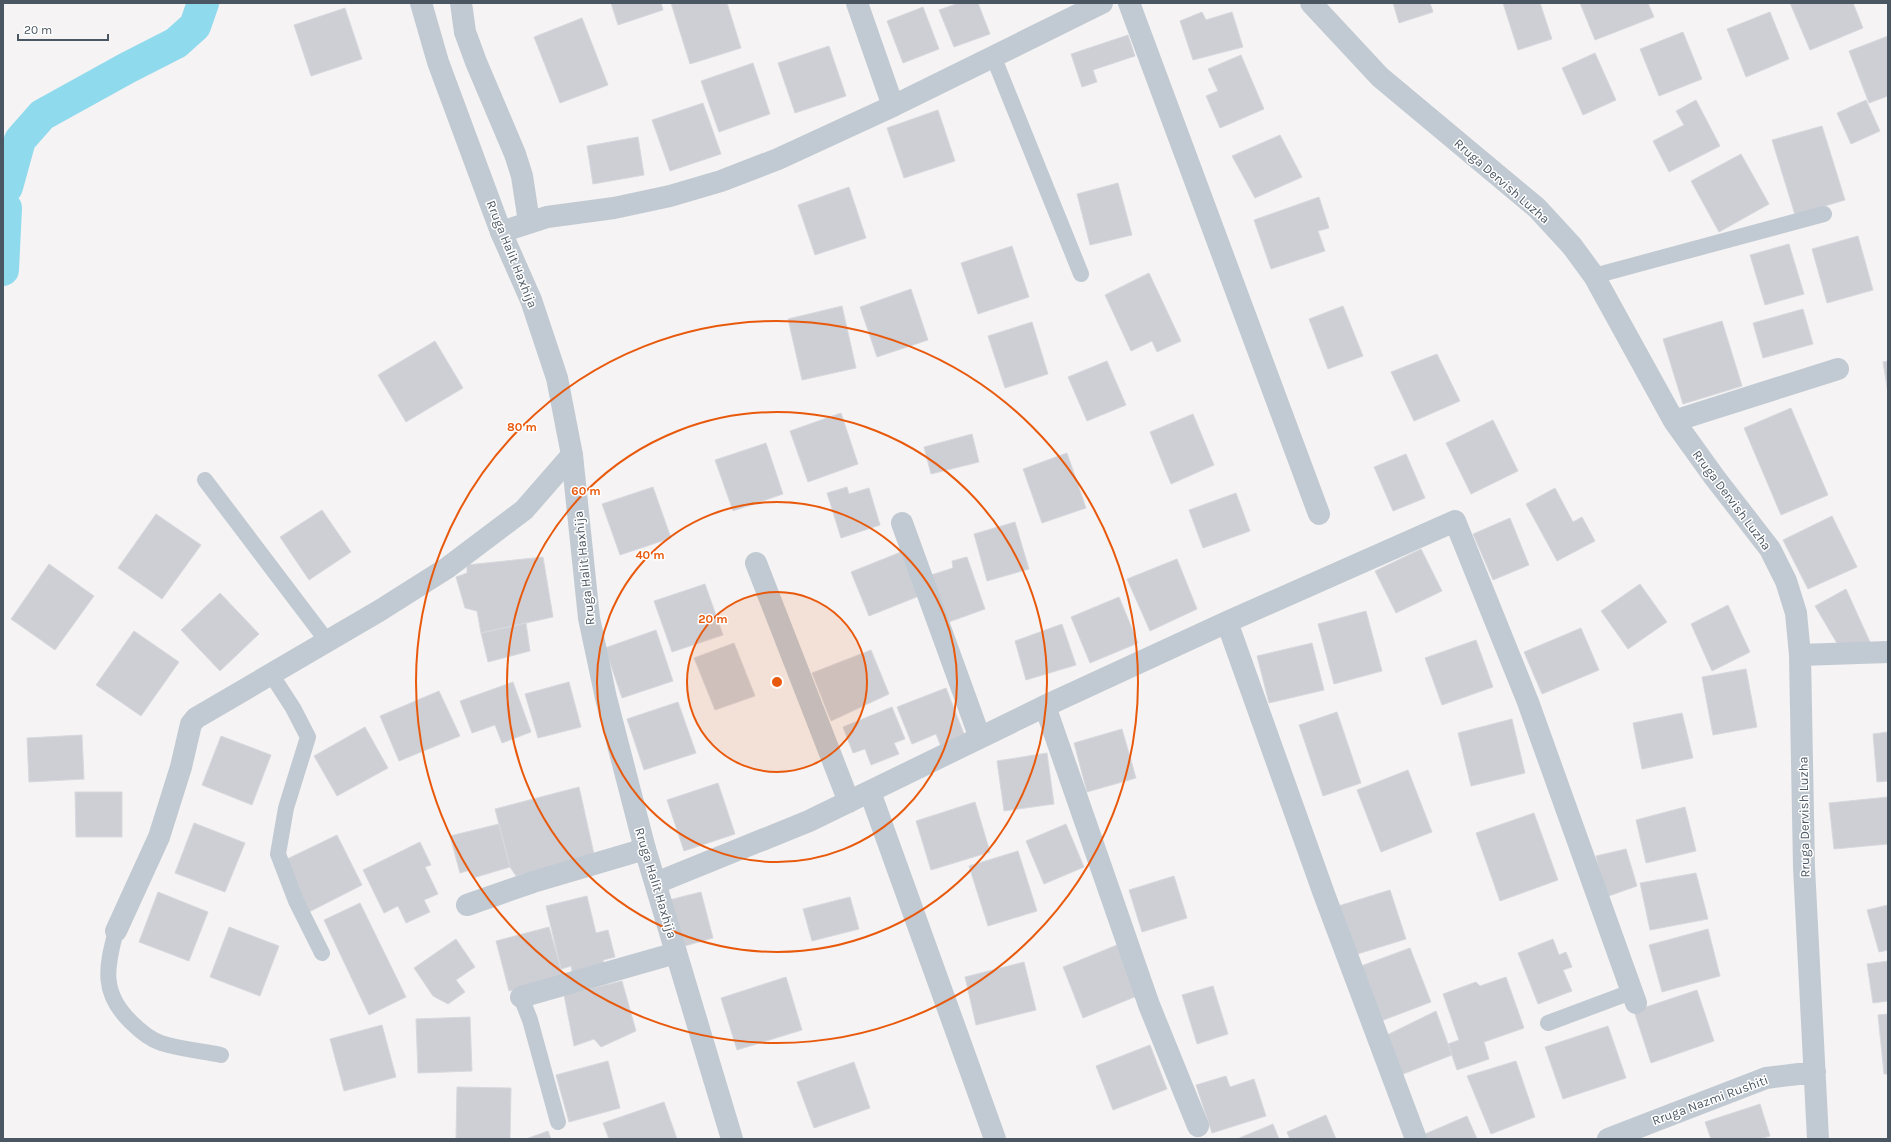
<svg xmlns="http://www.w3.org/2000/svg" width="1891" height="1142" font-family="Karla,sans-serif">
  <rect width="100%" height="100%" fill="#f5f3f3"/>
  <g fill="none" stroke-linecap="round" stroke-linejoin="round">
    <path stroke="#90daee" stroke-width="32" d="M7,187L20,140L42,115L127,68L176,43L195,26L203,3
      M3,270L6,208"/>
  </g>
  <path fill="#cdcfd5" stroke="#d7d9de" d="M611,3H661L663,10L618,25Z
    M671,3H727L741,48L690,64Z
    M959,3H978L990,34L954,47L939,10Z
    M1393,3H1430L1433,12L1399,23Z
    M1503,3H1540L1552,39L1518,50Z
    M1580,3H1648L1654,17L1595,40Z
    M1790,3H1853L1863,28L1810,50Z
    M923,7L939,49L903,63L887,21Z
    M345,8L362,59L311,76L294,25Z
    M1202,12L1206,20L1232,12L1243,47L1193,60L1180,21Z
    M1770,12L1789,59L1746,77L1727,29Z
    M582,18L608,85L560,103L534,37Z
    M1683,32L1702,79L1659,96L1640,49Z
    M1128,35L1135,56L1093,70L1097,82L1082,87L1071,54Z
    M1888,36V96L1869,103L1849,51Z
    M829,46L846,96L795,113L778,63Z
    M1595,53L1616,100L1583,115L1562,68Z
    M1241,55L1264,109L1220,128L1206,96L1218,91L1208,69Z
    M753,63L770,114L719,132L701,81Z
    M1696,100L1720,146L1669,172L1653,141L1684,125L1676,111Z
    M1866,100L1880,131L1851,144L1837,113Z
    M703,103L721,154L670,171L652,120Z
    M938,110L955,161L904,178L887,128Z
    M1822,126L1845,200L1795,215L1772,140Z
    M1280,135L1302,177L1255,198L1232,156Z
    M638,137L644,175L593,184L587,146Z
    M1741,154L1769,204L1719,232L1691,181Z
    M1118,183L1132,235L1090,245L1077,194Z
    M849,187L866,238L815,255L798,205Z
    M1319,197L1329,228L1318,231L1325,251L1271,269L1254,220Z
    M1858,236L1873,290L1827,303L1812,249Z
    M1789,244L1804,294L1765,305L1750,255Z
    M1012,246L1029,297L978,314L961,263Z
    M1149,273L1181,341L1157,352L1152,341L1131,351L1105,295Z
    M911,289L928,340L877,357L860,307Z
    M842,306L856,368L802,380L788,319Z
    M1343,306L1363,356L1328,369L1309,319Z
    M1803,309L1813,344L1763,358L1753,323Z
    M1722,321L1742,386L1683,404L1663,339Z
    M1032,322L1048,374L1005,388L988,336Z
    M435,341L463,388L406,422L378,375Z
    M1437,354L1460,401L1414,421L1391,372Z
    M1107,361L1126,405L1087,421L1068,377Z
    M1888,361V393L1883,362Z
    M1791,408L1828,495L1781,515L1744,428Z
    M841,413L858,464L808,482L790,431Z
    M1193,414L1214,465L1171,484L1150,432Z
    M1493,420L1518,471L1471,494L1446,443Z
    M972,434L979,462L931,474L924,447Z
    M766,443L783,494L733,511L715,460Z
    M1067,453L1086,508L1042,523L1023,469Z
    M1406,454L1425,498L1393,511L1374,467Z
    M653,487L671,538L620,555L602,504Z
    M847,487L849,494L869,488L880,525L841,538L827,493Z
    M1555,488L1573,522L1582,517L1595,541L1557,561L1526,504Z
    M1236,493L1250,531L1203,548L1189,510Z
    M322,510L351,552L309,580L280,537Z
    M156,514L201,545L162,599L118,568Z
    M1832,516L1857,567L1808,589L1783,540Z
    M1510,518L1529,565L1493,580L1473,534Z
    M1015,522L1029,569L987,581L974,534Z
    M1421,549L1442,591L1396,613L1375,571Z
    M901,552L919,596L869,616L851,572Z
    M543,557L553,617L481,633L477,611L465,608L456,577L467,573V565Z
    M967,557L985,609L946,623L928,576L953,568L952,561Z
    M1177,559L1197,609L1150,631L1127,579Z
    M49,564L94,596L55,650L11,619Z
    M705,584L723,635L672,652L654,601Z
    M1640,584L1667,622L1628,649L1601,611Z
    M1846,589L1870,642L1838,645L1815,606Z
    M220,593L259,634L220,671L181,630Z
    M1119,597L1138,643L1090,663L1071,617Z
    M1728,605L1750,652L1712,671L1691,624Z
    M1366,611L1382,671L1334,684L1318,624Z
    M526,623L530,651L488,662L481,633Z
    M1062,624L1076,665L1026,680L1015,641Z
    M1581,628L1599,670L1542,694L1524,652Z
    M656,630L673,681L622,698L605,648Z
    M134,631L179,662L141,716L96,685Z
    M1476,640L1493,687L1442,705L1425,658Z
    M734,643L755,696L715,710L694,658Z
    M1312,643L1324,690L1269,703L1257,656Z
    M871,650L889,694L831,721L812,673Z
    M1746,669L1757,727L1713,735L1702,677Z
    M513,682L531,732L502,743L495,725L472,733L460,701Z
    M569,682L581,727L538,738L525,694Z
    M946,688L966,739L942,749L936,734L912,744L897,707Z
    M439,691L460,736L399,761L380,716Z
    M678,702L696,753L644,770L627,719Z
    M892,707L905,739L894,743L899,754L871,765L865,749L853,753L843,727Z
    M1337,712L1361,783L1323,796L1299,725Z
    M1682,713L1693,758L1642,769L1633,723Z
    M1512,719L1525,773L1471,786L1458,733Z
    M365,727L388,768L337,796L314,756Z
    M1122,729L1136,778L1087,792L1074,743Z
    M1888,732V781L1877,782L1873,734Z
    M82,735L84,779L29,782L27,738Z
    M221,736L271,755L252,805L202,785Z
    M1047,753L1054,804L1004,811L997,761Z
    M1408,770L1432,832L1381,852L1357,790Z
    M718,783L735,834L684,851L667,800Z
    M579,787L594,854L516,876L510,867L495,809Z
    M75,792H122V837H76Z
    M1888,797V844L1834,849L1829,803Z
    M975,802L990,852L931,870L916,821Z
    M1685,807L1696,851L1646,863L1636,820Z
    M1534,813L1558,880L1500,901L1476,833Z
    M194,823L245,843L225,892L175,873Z
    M499,824L510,867L473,878L470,870L460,873L450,836Z
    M1066,824L1084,867L1044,884L1026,841Z
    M337,835L362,885L309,912L283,861Z
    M420,842L431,865L425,867L438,894L424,900L430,912L406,923L398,906L384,913L363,870Z
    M1626,849L1637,886L1606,897L1596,856Z
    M1018,851L1037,911L988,926L969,866Z
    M1696,873L1708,919L1650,930L1640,883Z
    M1174,876L1187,918L1142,932L1129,890Z
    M1390,890L1406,939L1351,956L1335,907Z
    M158,892L208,912L189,961L139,942Z
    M701,892L713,938L681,947L669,900Z
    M587,896L596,933L608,930L615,957L603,960L605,968L573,976L571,966L561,969L546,906Z
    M850,897L859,929L812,941L803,909Z
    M360,903L406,997L369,1015L324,920Z
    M1888,905V950L1879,952L1867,910Z
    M229,927L279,946L260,996L210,977Z
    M549,927L563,976L509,991L496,941Z
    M1708,929L1720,976L1662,992L1649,945Z
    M456,939L475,967L456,980L465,992L448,1004L433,996L414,968Z
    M1553,939L1559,955L1566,952L1572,967L1563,970L1572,991L1538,1004L1518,953Z
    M1117,945L1137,996L1083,1018L1063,967Z
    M1410,948L1431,1002L1381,1021L1361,966Z
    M1888,961V1001L1873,1003L1867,964Z
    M1024,962L1036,1010L976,1025L965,977Z
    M786,977L802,1030L737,1050L721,998Z
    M1506,977L1524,1028L1484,1042L1489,1059L1457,1070L1448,1044L1459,1040L1443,994L1476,982L1480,986Z
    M622,981L636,1031L601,1047L594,1039L574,1046L564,995Z
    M1213,986L1228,1034L1197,1044L1182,995Z
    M1697,990L1714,1041L1651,1063L1634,1011Z
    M1436,1011L1452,1055L1398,1076L1385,1036Z
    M1888,1014V1074H1884L1878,1015Z
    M470,1017L472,1071L418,1073L416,1019Z
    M382,1025L396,1077L344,1091L330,1039Z
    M1608,1026L1626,1078L1563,1099L1545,1047Z
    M1150,1045L1167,1089L1113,1110L1096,1066Z
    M608,1061L620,1108L569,1122L556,1075Z
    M1516,1061L1535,1117L1491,1134L1467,1076Z
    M854,1062L870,1108L814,1128L797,1082Z
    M1226,1076L1230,1087L1254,1079L1266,1116L1212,1133L1196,1085Z
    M457,1087L511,1088L510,1139H456Z
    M664,1102L677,1139H609L603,1123Z
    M1760,1104L1770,1136L1760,1139H1711L1705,1122Z
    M1326,1115L1336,1139H1290L1287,1132Z
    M1467,1116L1477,1139H1427L1425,1134Z
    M1273,1124L1279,1139H1237Z
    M548,1131L551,1139H526Z"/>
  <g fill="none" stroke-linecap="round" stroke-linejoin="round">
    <path stroke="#c1cad2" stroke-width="16" d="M993,56L1081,274
      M1594,276L1824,214
      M205,480L327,641
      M271,674L293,708L308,737L286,808L278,854L296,901L322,953
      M116,931C106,968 101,993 131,1022C139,1030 149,1039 161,1043C180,1049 201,1051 221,1055
      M521,997L530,1020L558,1122
      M1548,1023L1631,992"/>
    <path stroke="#c1cad2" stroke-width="22" d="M461,3L465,32L476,62L515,154L522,176L529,222
      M857,3L893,106
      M1129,3L1319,514
      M1311,3L1380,77L1537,208L1572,246L1594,276L1674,421L1715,478L1770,549L1786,581L1796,613L1800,655L1804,867L1818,1139
      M501,232L547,217L614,208L670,196L721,181L778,159L893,106L1102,3
      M1674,421L1838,369
      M902,523L980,738
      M756,563L849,802
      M1227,622L1324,894L1416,1139
      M1800,655L1888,652
      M1045,706L1149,1005L1198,1126
      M870,792L995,1139
      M656,883L809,821L1045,706L1227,622L1455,521L1528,702L1636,1003
      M467,905L533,882L645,849
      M116,931L159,837L181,767L191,724L196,718L379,611L447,568L524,510L572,455
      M521,997L676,953
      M1608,1139L1766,1078L1815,1072"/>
    <path stroke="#c1cad2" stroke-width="22" d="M421,3L438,62L501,232L531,300L557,378L572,455L589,618L606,698L645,849L732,1139"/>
  </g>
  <circle cx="777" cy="682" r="90" fill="#e8590c" fill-opacity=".12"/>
  <g fill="none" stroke="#e8590c" stroke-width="2">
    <circle cx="777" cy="682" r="90"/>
    <circle cx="777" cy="682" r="180"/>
    <circle cx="777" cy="682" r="270"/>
    <circle cx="777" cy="682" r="361"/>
  </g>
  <g text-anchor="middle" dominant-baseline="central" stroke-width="3" stroke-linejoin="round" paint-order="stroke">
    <g font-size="13" fill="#4a5661" stroke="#fff">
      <text transform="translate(1502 181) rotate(41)">Rruga Dervish Luzha</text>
      <text transform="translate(512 254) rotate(68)">Rruga Halit Haxhija</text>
      <text transform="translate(1732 500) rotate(53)">Rruga Dervish Luzha</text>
      <text transform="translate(584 568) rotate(-96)">Rruga Halit Haxhija</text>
      <text transform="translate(1804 817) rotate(-91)">Rruga Dervish Luzha</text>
      <text transform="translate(656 883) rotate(73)">Rruga Halit Haxhija</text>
      <text transform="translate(1710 1100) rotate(-20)">Rruga Nazmi Rushiti</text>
    </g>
  </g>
  <circle cx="777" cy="682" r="6" fill="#e8590c" stroke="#fff" stroke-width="2"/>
  <g font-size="12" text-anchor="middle" font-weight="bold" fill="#e8590c" stroke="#fff" stroke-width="3" stroke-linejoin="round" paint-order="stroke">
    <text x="522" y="431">80 m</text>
    <text x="586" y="495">60 m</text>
    <text x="650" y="559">40 m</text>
    <text x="713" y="623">20 m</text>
  </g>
  <rect width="1891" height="1142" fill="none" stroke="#4a5661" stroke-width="8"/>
  <path d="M18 34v6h90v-6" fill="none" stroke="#4a5661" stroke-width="2"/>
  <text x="24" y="34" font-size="12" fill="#4a5661" stroke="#ffffff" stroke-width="3" paint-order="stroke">20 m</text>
</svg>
